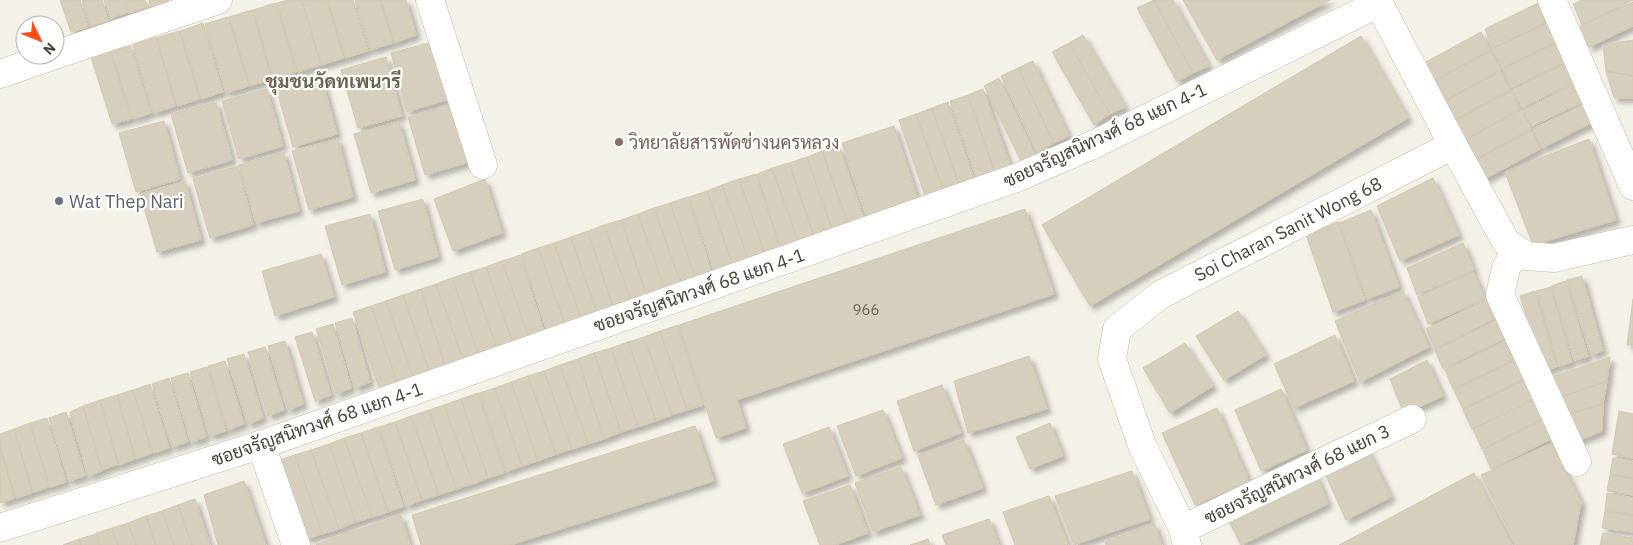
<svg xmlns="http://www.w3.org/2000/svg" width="1633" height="545" font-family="'IBM Plex Sans',Sarabun,sans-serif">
  <defs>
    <filter id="shadow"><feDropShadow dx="4.5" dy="4.5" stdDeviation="2.5" flood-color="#0004"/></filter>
  </defs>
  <rect width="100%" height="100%" fill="#f4f2e8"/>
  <path fill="#d7cfbd" stroke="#d2c8b0" filter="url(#shadow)" d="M60,0H80L88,27L71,32Z
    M82,0H102L108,21L90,26Z
    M104,0H124L127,13L110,18Z
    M125,0H145L148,7L129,13Z
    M149,0H168L169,2L151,8Z
    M288,0H301L321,65L298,72L277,3Z
    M302,0H327L344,58L321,65Z
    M328,0H353L368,51L345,58Z
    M355,0H380L393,43L370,50Z
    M381,0H406L416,35L394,43Z
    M1154,0H1173L1209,66L1193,73Z
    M1154,0L1193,73L1177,82L1137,8Z
    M1183,0H1330L1217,60Z
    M1544,0L1553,19L1493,48L1485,29Z
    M1582,0H1633L1582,25L1573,4Z
    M1633,2V26L1589,47L1580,26Z
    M276,3L296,72L273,79L253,10Z
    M252,10L272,79L250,86L229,17Z
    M228,17L249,86L226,93L205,24Z
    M1554,20L1563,38L1502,68L1494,48Z
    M203,23L223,92L201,99L180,31Z
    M179,31L200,99L177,106L156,38Z
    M1481,32L1490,50L1431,82L1422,64Z
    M1083,35L1125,107L1110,114L1069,43Z
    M1361,36L1408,118L1090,306L1042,225Z
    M156,37L176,106L153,113L133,45Z
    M1563,40L1572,59L1511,88L1503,69Z
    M1633,40V76L1606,71L1603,45Z
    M436,41L452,98L407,112L391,53Z
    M1069,43L1110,114L1094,125L1052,52Z
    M131,46L151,113L133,119L111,51Z
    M110,51L131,119L112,124L91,57Z
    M1491,51L1501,70L1442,102L1432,83Z
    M386,57L402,116L358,128L341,70Z
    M1572,60L1581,79L1522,108L1512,90Z
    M1033,61L1069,136L1054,143L1018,68Z
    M1018,68L1054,143L1037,152L1001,76Z
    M1501,71L1510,90L1451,121L1442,103Z
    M1606,71L1633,76V98H1614Z
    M321,76L337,134L293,147L276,88Z
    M999,78L1035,154L1021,161L984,86Z
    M1582,80L1590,99L1532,126L1523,110Z
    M267,89L283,146L239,159L222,101Z
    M983,89L1011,168L995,173L968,95Z
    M1511,91L1520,109L1462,141L1453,122Z
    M968,95L995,173L977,180L950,101Z
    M1590,101L1599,119L1542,148L1533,129Z
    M216,102L232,160L188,173L171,114Z
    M948,102L975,182L960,187L932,108Z
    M454,104L469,162L425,175L408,117Z
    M932,108L960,187L944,192L916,114Z
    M1521,110L1531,129L1472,161L1462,142Z
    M916,114L944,192L926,199L899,120Z
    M164,121L180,179L136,192L119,133Z
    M399,122L415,180L371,193L354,134Z
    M894,126L918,200L868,218L842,143Z
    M1531,131L1540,149L1481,181L1472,162Z
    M338,139L353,197L309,210L292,151Z
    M1589,139L1616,220L1533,245L1505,172Z
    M839,146L866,225L850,230L822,151Z
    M822,151L850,230L834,235L807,157Z
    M284,152L299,211L256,223L239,165Z
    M807,157L834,235L816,242L789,163Z
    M789,163L816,242L800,247L772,168Z
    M238,166L253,225L210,238L193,179Z
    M772,168L800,247L782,253L757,174Z
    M756,174L782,253L766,258L739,179Z
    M1433,178L1459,235L1400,261L1377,206Z
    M485,179L502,233L453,251L434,199Z
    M739,179L766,258L750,264L722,185Z
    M185,181L201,240L157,252L140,194Z
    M722,185L750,264L734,269L707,191Z
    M707,191L734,269L716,276L689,197Z
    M688,197L713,277L697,282L670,203Z
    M423,199L438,257L395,270L378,211Z
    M670,203L697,282L682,287L654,208Z
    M654,208L682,287L666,292L638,214Z
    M1025,209L1054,294L737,400L746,428L716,438L679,325Z
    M1371,210L1399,287L1367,299L1339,223Z
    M370,214L385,272L342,285L325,226Z
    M638,214L666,292L648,299L621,220Z
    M621,220L648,299L632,304L604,225Z
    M1338,222L1365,300L1333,312L1306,235Z
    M604,225L632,304L614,310L588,231Z
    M588,231L614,310L598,316L571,237Z
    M571,237L598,316L582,321L554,243Z
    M554,243L582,321L566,327L538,248Z
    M1463,243L1474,270L1417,295L1407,268Z
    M538,248L566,327L548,333L521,254Z
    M321,254L334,297L275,316L262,271Z
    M520,255L545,335L530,340L502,261Z
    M502,261L530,340L514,346L486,267Z
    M486,267L514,346L498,351L470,272Z
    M470,272L498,351L480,358L452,278Z
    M1473,272L1485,299L1428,324L1418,297Z
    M1582,276L1603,351L1591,355L1567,280Z
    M452,278L480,358L464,362L436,284Z
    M1566,281L1588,357L1574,360L1551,286Z
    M436,284L464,362L446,369L421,289Z
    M1551,287L1572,362L1559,366L1536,291Z
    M421,289L446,369L430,374L403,295Z
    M1403,291L1429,347L1360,382L1335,321Z
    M1535,291L1557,367L1543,371L1520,296Z
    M403,295L430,374L414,379L386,301Z
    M1633,299V345H1627Z
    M1486,300L1494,319L1435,349L1426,329Z
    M386,301L414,379L398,384L371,306Z
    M371,306L398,384L380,391L353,312Z
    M1238,311L1266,355L1224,380L1196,336Z
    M352,318L370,382L355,388L335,323Z
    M1495,321L1504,339L1443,369L1435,350Z
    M333,324L351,388L336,394L316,329Z
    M678,325L703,405L687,410L660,331Z
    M660,331L687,410L672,415L644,337Z
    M312,332L331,395L315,401L295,337Z
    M1335,335L1354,381L1294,408L1274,364Z
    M644,337L672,415L656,421L628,342Z
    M285,341L303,404L288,410L268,346Z
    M1505,341L1514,360L1453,389L1445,370Z
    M628,342L656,421L638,427L611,348Z
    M1185,343L1213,386L1170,413L1143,368Z
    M265,347L284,410L268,416L248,352Z
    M611,348L638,427L621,432L594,353Z
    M594,353L621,432L604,439L578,359Z
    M244,354L263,418L248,424L227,359Z
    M1029,356L1047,409L968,433L954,381Z
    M1610,357L1607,381L1552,400L1543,380Z
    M578,359L604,439L588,444L560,365Z
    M1427,360L1443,396L1404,414L1390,379Z
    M225,361L244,424L228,430L208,366Z
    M1514,361L1523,379L1463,409L1454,390Z
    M560,365L588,444L572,449L544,371Z
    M207,367L226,431L210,436L190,372Z
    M544,371L572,449L556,454L528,376Z
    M188,373L206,437L191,442L171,378Z
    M528,376L556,454L538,461L511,382Z
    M169,378L188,442L172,447L152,384Z
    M1523,381L1532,400L1472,429L1463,410Z
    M1607,381L1603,404L1559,417L1552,400Z
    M511,382L538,461L522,466L495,388Z
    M150,384L169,448L153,453L133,390Z
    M942,385L961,433L914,451L897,401Z
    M495,388L522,466L506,472L479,393Z
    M1281,389L1307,450L1261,471L1235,410Z
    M133,390L152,453L136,459L117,395Z
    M478,393L504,473L488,478L461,399Z
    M117,395L135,459L119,465L100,400Z
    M461,399L488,478L473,484L444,405Z
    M100,400L118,464L102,470L83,406Z
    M1533,400L1542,419L1482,449L1473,429Z
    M1603,404L1602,431L1573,443L1559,417Z
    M444,405L473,484L456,489L429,410Z
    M83,406L102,471L88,476L70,412Z
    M1217,408L1249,481L1195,505L1162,433Z
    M429,410L456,489L439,495L411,416Z
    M883,410L902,458L856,476L837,426Z
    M1619,411L1633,414V458L1612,454Z
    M66,412L85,476L69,481L49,418Z
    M411,416L439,495L422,500L395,422Z
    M47,418L66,482L50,487L30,423Z
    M1542,420L1551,439L1491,469L1483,450Z
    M395,422L422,500L406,506L379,427Z
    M30,423L49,487L33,492L14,429Z
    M1050,423L1063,456L1030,469L1016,437Z
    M695,426L714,481L510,545H421L412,515Z
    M378,427L403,507L388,512L361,433Z
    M829,427L848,476L802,493L783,444Z
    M14,429L32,493L16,498L0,447V434Z
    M361,433L388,512L372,517L344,438Z
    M344,438L372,517L356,522L329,444Z
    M964,440L983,488L936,505L918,456Z
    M1552,443L1581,502L1573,545H1516L1481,475Z
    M329,444L356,522L339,529L311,450Z
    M0,448L15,498L0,503Z
    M1367,448L1391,497L1346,520L1323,469Z
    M311,450L339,529L322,534L295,455Z
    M295,455L322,534L306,539L279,460Z
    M1613,458L1633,461V478L1610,474Z
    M901,467L920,515L873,532L855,483Z
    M1132,471L1150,519L1074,545L1055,496Z
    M1474,473L1512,545H1339Z
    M1316,474L1328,504L1241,545L1227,517Z
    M1610,475L1633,479V495L1607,491Z
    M244,481L266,545H218L204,495Z
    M850,485L868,533L835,545H820L803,501Z
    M1607,493L1633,498V515L1605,510Z
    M1049,496L1068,545H1015L1003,512Z
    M195,499L210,545H192L178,505Z
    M178,505L192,545H174L162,511Z
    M162,511L174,545H156L146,516Z
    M1605,511L1633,516V532L1602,528Z
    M401,515L410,545H317L316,544Z
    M146,516L156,545H136L128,523Z
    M989,519L999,545H946L942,535Z
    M128,523L136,545H118L112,528Z
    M1154,523L1162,545H1106L1105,542Z
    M112,528L118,545H100L96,533Z
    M1603,533L1633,538V545H1600Z
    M96,534L100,545H81L79,539Z
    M79,539L81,545H63Z
    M928,539L930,545H910Z"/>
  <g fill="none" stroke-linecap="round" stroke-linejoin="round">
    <g stroke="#c0bbaa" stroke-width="29">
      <path id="street" d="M430,0L483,165
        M1377,0L1453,145
        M1552,0L1633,186
        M55,55L218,0
        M0,74L55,55
        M1517,250L1506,268L1500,295L1577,462
        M261,445L296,545
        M0,528L272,441L1019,177L1095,144L1379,3
        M1183,529L1412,419
        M1187,545L1183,529L1142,445L1112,359L1117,329L1160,295L1453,145L1506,242L1526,256L1554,258L1633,240"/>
    </g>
    <use href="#street" stroke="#fff" stroke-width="28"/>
  </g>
  <circle fill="#8d6e63" stroke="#fff" stroke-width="2" cx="619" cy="142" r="5"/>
  <circle fill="#6b7280" stroke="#fff" stroke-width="2" cx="59" cy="201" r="5"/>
  <g text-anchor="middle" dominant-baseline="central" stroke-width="4.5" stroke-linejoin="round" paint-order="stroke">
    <g font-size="15" fill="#6c6658">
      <text x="866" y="309">966</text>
    </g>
    <g font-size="18" fill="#484336" stroke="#fff">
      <text transform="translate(1105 135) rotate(-25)">ซอยจรัญสนิทวงศ์ 68 แยก 4-1</text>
      <text transform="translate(1288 229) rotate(-27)">Soi Charan Sanit Wong 68</text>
      <text transform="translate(699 290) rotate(-19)">ซอยจรัญสนิทวงศ์ 68 แยก 4-1</text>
      <text transform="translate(317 424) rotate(-19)">ซอยจรัญสนิทวงศ์ 68 แยก 4-1</text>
      <text transform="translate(1297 474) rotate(-26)">ซอยจรัญสนิทวงศ์ 68 แยก 3</text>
    </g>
    <g font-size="18" fill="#785e54" stroke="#fff" text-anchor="start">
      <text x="629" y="142">วิทยาลัยสารพัดช่างนครหลวง</text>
    </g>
    <g font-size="18" fill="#5b616d" stroke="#fff" text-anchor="start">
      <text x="69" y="201">Wat Thep Nari</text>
    </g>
    <g font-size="19" font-weight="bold" fill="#6b624d" stroke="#fff">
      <text x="333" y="81">ชุมชนวัดทเพนารี</text>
    </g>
  </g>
  <g transform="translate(40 40) rotate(133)"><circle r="24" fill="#ffffff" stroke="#b6b4af"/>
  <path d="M0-4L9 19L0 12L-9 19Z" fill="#ff4d15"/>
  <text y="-8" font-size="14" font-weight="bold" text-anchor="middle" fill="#484336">N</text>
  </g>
</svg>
